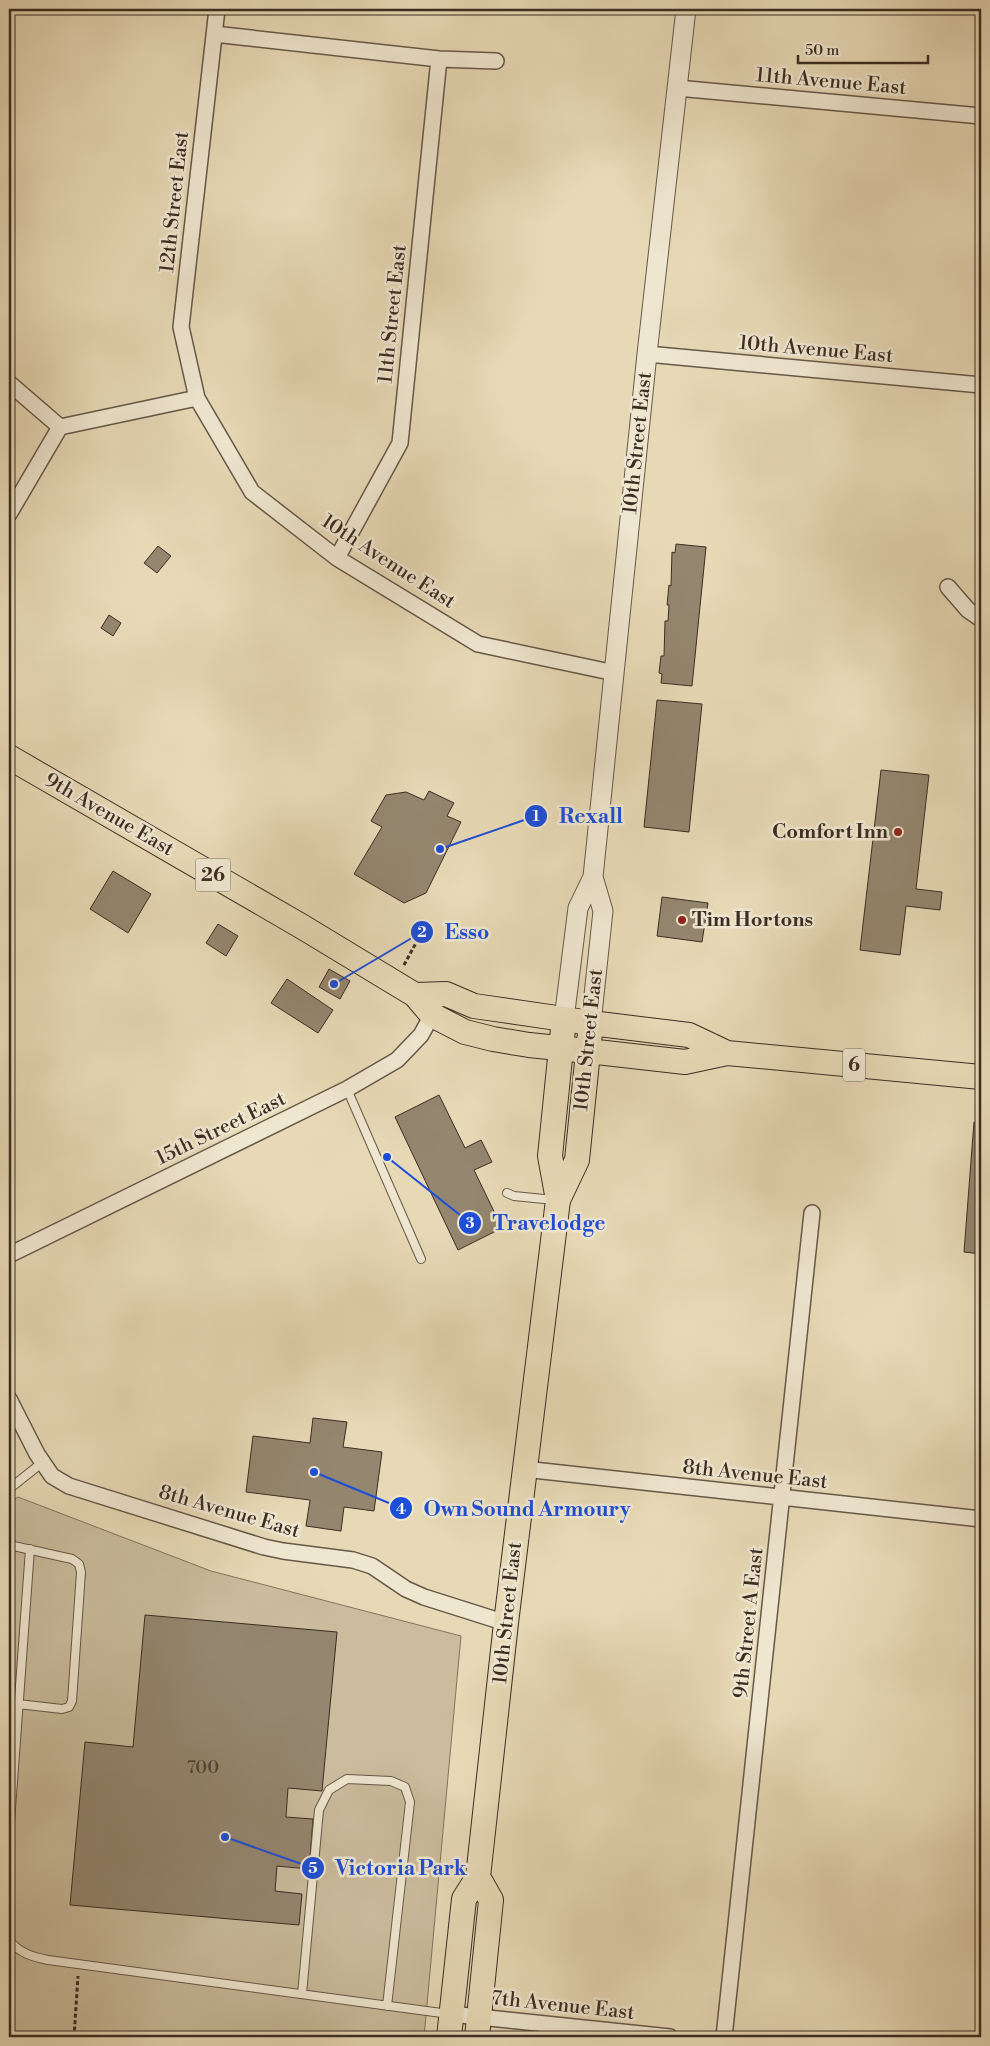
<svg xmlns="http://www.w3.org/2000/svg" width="990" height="2046" font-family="'Libre Bodoni',serif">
  <rect width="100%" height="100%" fill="#e7d9b6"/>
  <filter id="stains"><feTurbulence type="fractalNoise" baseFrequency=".004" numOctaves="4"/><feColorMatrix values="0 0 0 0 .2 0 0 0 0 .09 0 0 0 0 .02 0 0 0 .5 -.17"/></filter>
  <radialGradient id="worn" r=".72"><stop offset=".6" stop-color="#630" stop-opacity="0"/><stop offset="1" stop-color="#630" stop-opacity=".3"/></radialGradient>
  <path fill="#cabc9d" stroke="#827460" d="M18,1497L211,1571L461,1636L424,2037H9V1502Z"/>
  <path fill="#94866f" stroke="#3b2d23" d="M676,544L706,547L692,686L661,683L662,674L659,673L661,656H664L665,621H668L669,605H667L669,585L671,586L672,552L675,553Z
    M158,546L171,556L157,573L144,563Z
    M109,615L121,623L113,636L101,628Z
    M657,700L702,704L689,832L644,827Z
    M881,770L929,775L916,889L942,892L940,910L906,906L900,955L860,950Z
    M429,791L454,803L447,816L461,822L426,893L404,903L354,874L382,827L371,821L386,795L406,792L424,800Z
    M113,871L151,894L128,933L90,909Z
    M662,897L708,903L702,942L657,936Z
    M218,924L238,936L226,956L206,943Z
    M329,969L350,981L340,999L319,987Z
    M287,979L333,1010L318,1033L271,1003Z
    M439,1095L465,1148L481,1140L492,1162L474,1170L502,1228L458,1250L395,1117Z
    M974,1122L981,1123V1254L964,1252Z
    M313,1418L347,1422L343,1447L382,1452L374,1511L344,1507L341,1531L306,1526L310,1500L246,1492L253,1436L310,1443Z
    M145,1615L337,1632L322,1791L288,1788L286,1817L313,1819L309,1869L277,1866L275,1891L302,1894L299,1925L70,1905L85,1742L133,1747Z"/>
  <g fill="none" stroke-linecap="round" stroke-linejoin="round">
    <g stroke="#665848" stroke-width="10">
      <path id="service" d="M347,1089L421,1259
        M507,1193L514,1196L554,1200
        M9,1489L43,1462
        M9,1545L72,1559L79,1564L81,1572L72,1701L69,1707L62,1709L9,1703
        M9,1836L30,1549
        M9,1940C19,1953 33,1957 48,1960L449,2014
        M302,1994L319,1810L329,1790L347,1779L391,1781L405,1787L410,1802L387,2006"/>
    </g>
    <g stroke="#665848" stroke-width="18">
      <path id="minor" d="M217,9L181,327L197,398L252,492L337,558L478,644L615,673
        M214,34L439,59L496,61
        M677,88L981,116
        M647,354L981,385
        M9,383L60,427
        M60,427L197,398
        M9,514L60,427
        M337,558L400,443L439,59
        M948,587L968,610L981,619
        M9,1255L347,1089L397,1060L421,1035L432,1015
        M9,1399L37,1454L52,1476L69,1486L264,1547L283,1551L353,1560L372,1566L406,1589L424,1597L506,1623
        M524,1469L981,1519
        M451,2014L670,2037
        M724,2037L812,1213"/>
    </g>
    <g stroke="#665848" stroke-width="21">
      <path id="tertiary" d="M564,1019L578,908L593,877L647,354L686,9
        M591,1023L603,911L593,877"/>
    </g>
    <g stroke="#3b2d23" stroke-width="26">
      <path id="primary" d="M9,757L301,926L415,995L432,1015L465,1032L493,1039L529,1045L588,1051
        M415,995L446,994L474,1006L591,1023
        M449,2037L464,1899L478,1877L506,1623L558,1200
        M477,2037L491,1900L478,1877"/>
    </g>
    <g stroke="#3b2d23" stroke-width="26">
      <path id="trunk" d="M588,1051L685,1062L727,1053L981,1077
        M558,1200L577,1160L591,1023L689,1035L727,1053
        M558,1200L550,1156L564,1019"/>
    </g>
    <path stroke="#3b2d23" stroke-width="3" stroke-dasharray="4 2.5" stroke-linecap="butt" d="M404,965L423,930
      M74,2037L78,1976"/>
    <use href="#service" stroke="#efe6d0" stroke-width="8"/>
    <use href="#minor" stroke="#efe6d0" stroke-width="15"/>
    <use href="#tertiary" stroke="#efe6d0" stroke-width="19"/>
    <use href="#primary" stroke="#e7d9b6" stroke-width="24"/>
    <use href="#trunk" stroke="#e7d9b6" stroke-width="24"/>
  </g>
  <g fill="#8f2418" stroke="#efe6d0" stroke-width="2">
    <circle cx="898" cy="832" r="5"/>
    <circle cx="682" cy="920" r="5"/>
  </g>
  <g text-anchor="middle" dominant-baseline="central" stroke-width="5" stroke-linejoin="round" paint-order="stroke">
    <g font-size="18" fill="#514336">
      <text x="203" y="1767">700</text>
    </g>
    <g fill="#efe6d0" stroke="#716457" stroke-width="1">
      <rect x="195.5" y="858.5" width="35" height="33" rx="4"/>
      <rect x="843" y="1048.5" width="22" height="33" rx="4"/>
    </g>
    <g font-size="19" font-weight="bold" fill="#3b2d23">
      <text x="213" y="875">26</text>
      <text x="854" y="1065">6</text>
    </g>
    <g font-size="20" fill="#3b2d23" stroke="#efe6d0">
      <text transform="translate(831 82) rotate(5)">11th Avenue East</text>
      <text transform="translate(175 202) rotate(-84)">12th Street East</text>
      <text transform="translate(393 314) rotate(-84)">11th Street East</text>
      <text transform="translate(816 350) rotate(5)">10th Avenue East</text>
      <text transform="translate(638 443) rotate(-84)">10th Street East</text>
      <text transform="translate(388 562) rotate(33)">10th Avenue East</text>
      <text transform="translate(109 815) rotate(30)">9th Avenue East</text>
      <text transform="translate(589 1040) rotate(-84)">10th Street East</text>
      <text transform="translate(221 1129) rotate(-26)">15th Street East</text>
      <text transform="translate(755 1475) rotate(6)">8th Avenue East</text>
      <text transform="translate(229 1512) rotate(16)">8th Avenue East</text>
      <text transform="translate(508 1613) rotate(-84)">10th Street East</text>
      <text transform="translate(749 1623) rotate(-84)">9th Street A East</text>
      <text transform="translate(563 2006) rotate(6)">7th Avenue East</text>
    </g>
    <g font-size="20" font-weight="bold" fill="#3b2d23" stroke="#efe6d0" text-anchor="end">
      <text x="888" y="832">Comfort Inn</text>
      <text x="692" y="920" text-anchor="start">Tim Hortons</text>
    </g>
  </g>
  <path fill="none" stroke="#1d4ed8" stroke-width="2" d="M440 849L536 816M334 984L422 932M387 1157L470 1223M314 1472L401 1508M225 1837L313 1868"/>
  <g fill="#1d4ed8" stroke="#efe6d0" stroke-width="2">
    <circle cx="440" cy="849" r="5"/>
    <circle cx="334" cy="984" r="5"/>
    <circle cx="387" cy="1157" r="5"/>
    <circle cx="314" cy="1472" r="5"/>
    <circle cx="225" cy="1837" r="5"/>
    <circle cx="536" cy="816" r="12"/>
    <circle cx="422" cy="932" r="12"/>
    <circle cx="470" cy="1223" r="12"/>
    <circle cx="401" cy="1508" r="12"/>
    <circle cx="313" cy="1868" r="12"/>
  </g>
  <g font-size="15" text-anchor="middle" font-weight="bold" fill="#fff">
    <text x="536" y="821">1</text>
    <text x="422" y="937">2</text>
    <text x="470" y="1228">3</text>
    <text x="401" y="1514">4</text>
    <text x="313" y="1873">5</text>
  </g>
  <g font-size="21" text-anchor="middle" font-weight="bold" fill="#1d4ed8" stroke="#efe6d0" stroke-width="5" stroke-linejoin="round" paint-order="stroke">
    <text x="591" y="823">Rexall</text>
    <text x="467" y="939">Esso</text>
    <text x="549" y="1230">Travelodge</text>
    <text x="527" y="1516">Own Sound Armoury</text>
    <text x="401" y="1875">Victoria Park</text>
  </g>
  <rect width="990" height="2046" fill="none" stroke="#e7d9b6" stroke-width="30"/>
  <rect x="10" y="10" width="970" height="2026" fill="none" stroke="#3b2d23" stroke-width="2.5"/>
  <rect x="15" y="15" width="960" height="2016" fill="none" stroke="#3b2d23"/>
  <path d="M798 55v8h130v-8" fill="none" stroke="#3b2d23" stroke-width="2.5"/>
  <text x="805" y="55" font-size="15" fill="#3b2d23" stroke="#efe6d0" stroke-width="4" paint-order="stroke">50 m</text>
  <rect width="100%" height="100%" filter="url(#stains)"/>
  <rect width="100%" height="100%" fill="url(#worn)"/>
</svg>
